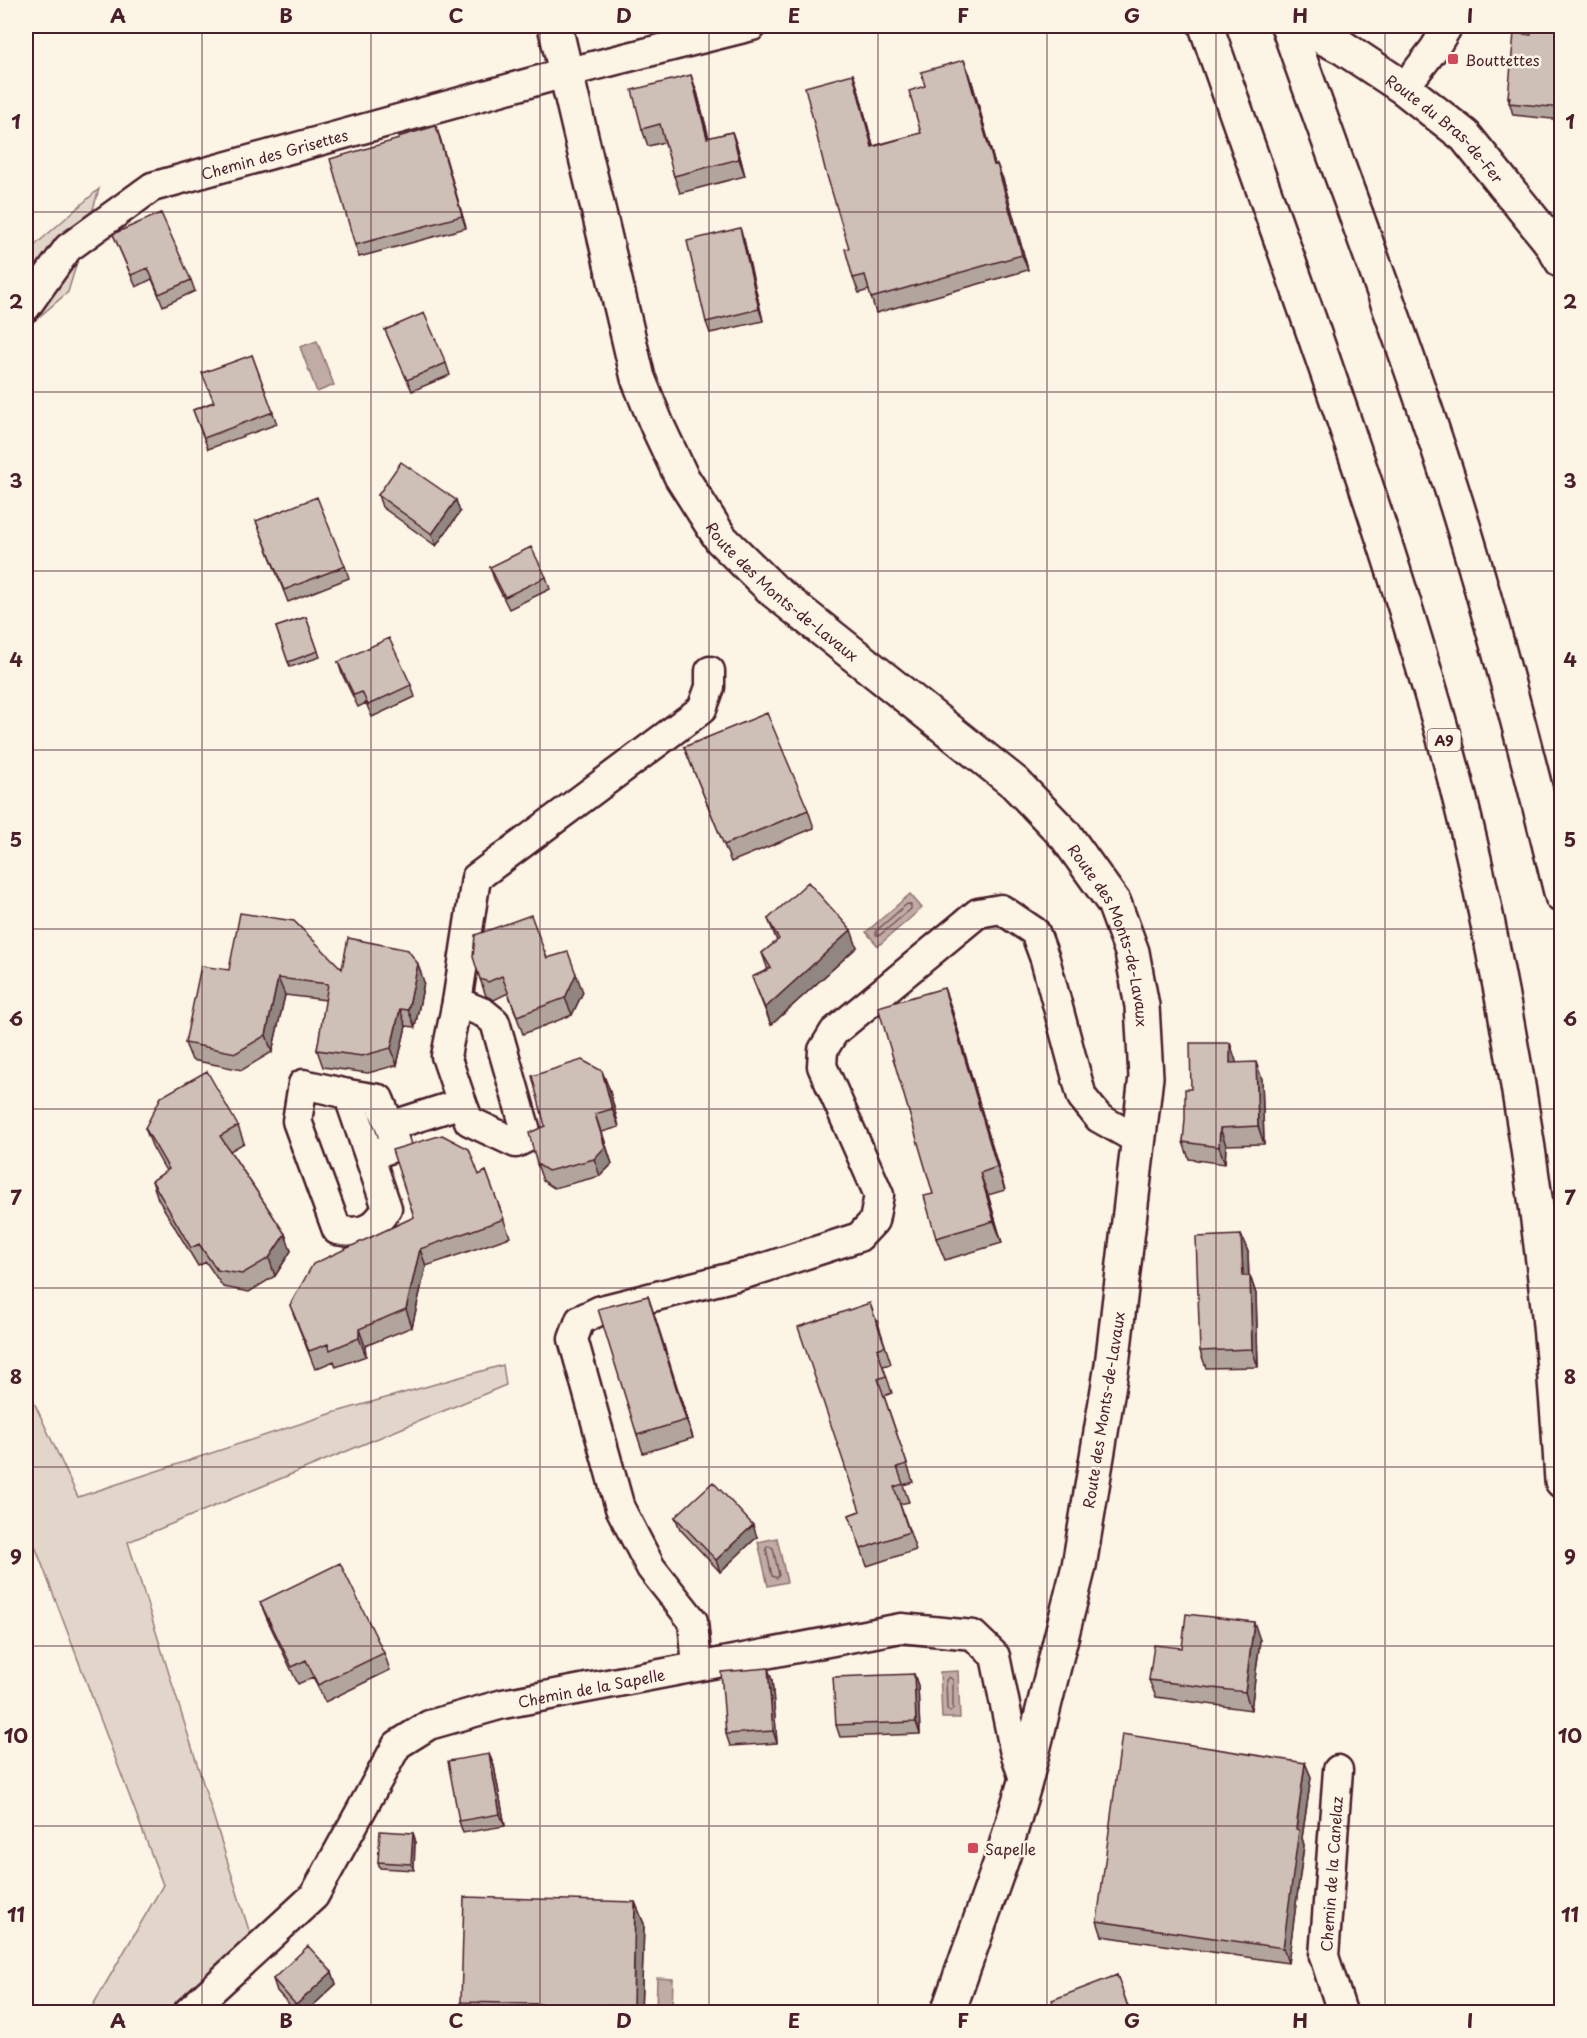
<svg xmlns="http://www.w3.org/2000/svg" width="1587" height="2038" font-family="'Playpen Sans',sans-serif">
  <rect width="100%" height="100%" fill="#fcf5e5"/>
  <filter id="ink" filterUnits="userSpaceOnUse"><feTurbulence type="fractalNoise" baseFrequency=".0167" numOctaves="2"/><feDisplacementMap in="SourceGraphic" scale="12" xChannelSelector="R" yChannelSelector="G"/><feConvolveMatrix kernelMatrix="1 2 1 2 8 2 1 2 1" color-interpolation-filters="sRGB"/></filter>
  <g filter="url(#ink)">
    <path fill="#e2d5ca" stroke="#967a7a" stroke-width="1.5" d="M99,189L68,292L26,328V253Z
      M503,1365L506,1385L128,1542L252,1940L173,2012H89L163,1885L26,1522V1385L78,1497L336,1412Z"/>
    <path fill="#c0aca5" stroke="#917474" stroke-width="1.5" d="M317,341L334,385L317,392L300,347Z
      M910,894L922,908L878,946L866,932Z
      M777,1538L787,1582L768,1586L758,1542Z
      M958,1671L960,1718H942L940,1672Z
      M657,1978L673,1979L672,2012H656Z"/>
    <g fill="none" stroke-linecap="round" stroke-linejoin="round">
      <path stroke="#79575c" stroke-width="1.5" d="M907,904L911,905V909L880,935H876V931Z
        M768,1546L773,1548L779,1575L777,1578L772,1576L766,1549Z
        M949,1677L953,1680V1709L950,1712L947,1709L946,1680Z"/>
      <g stroke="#4a1f2b" stroke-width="33">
        <g id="street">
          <path d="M1404,88L1434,49L1448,26"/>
          <path id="s1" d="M26,307L68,248L152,187L565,73L752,26"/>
          <path d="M457,1002L484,1013L495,1022L526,1131L524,1139L516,1143L469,1121L462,1103"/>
          <path d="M303,1084L348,1094L387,1208C374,1230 362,1235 337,1230L297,1121Z"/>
          <path d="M348,1094L379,1099L390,1126L396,1146L370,1156"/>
          <path d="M390,1126L462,1103L446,1056L457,1002L476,878L702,709L710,687V671"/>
          <path d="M697,1666L693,1621L651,1568L620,1508L573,1339L580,1320L601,1310L748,1273L859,1237L874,1221L879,1195L822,1066L823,1050L834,1032L978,913L1001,909L1035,932L1045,959L1082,1097L1099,1118L1138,1140"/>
          <path d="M1338,1770L1324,1956L1342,2012"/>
          <path id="s2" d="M188,2012L314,1896L397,1745L429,1725L503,1704L901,1628L973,1635L995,1656L1014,1749L1025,1782"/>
        </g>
      </g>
      <g stroke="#4a1f2b" stroke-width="38">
        <g id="secondary">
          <path id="s3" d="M555,26L638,378L657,425L681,476L721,539L774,591L1015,783L1066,836L1114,903L1132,952L1142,1006L1146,1077L1112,1365L1079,1566L1025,1782L1003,1856L948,2012"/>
          <path id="s4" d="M1301,26L1342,47L1404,88L1465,136L1549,240L1562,261"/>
        </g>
      </g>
      <g stroke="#4a1f2b" stroke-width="38">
        <path id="highway" d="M1206,26C1285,254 1370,481 1437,714C1463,803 1483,895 1500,986C1532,1150 1553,1315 1562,1481
          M1288,26C1344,186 1406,344 1457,506C1497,635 1530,765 1562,896"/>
      </g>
      <use href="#street" stroke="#fcf5e5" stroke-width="28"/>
      <use href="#secondary" stroke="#fcf5e5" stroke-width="33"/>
      <use href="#highway" stroke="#fcf5e5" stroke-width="33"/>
    </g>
    <path fill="#b2a59d" stroke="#4a1f2b" stroke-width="1.5" d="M1561,29L1562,120L1513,115L1508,97L1531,35Z
      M853,74L858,89L873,146L921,133L970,75L995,165L1003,179L1028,270L876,313L869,290L859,293L853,278L849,248Z
      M697,92L709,138L732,132L738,149L745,176L680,193L674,176L665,142L648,146L642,129Z
      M440,138L466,228L359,257L355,245Z
      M113,234L191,280L195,291L163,306L152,279L136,287Z
      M744,240L763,321L710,333L706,322Z
      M385,330L446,363L450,375L412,391Z
      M252,355L277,424L208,449L193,410L213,402Z
      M378,495L460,512L436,546L382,507Z
      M256,521L345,566L349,578L288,602Z
      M490,567L546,577L550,589L509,609L494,579Z
      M306,617L320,657L290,667L276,627Z
      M338,662L411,685L415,697L372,717L366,703L358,707L342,674Z
      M684,747L808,810L814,828L731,862Z
      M768,919L857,947L771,1025L752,977L768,970L762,953L777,941Z
      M547,958L583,992L572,1015L523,1034L508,993L494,1000L486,996L480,979Z
      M342,969L424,982L415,1027L406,1026L397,1065L368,1073L323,1067L317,1050L326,1000L285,995L272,1052L242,1070L192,1060L185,1043L229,970Z
      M944,988L952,1010L1005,1190L988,1195L1002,1243L945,1260L936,1238L933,1194Z
      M1230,1043L1236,1063L1262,1079L1264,1144L1226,1145L1225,1164L1189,1159L1183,1142L1191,1089Z
      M609,1088L619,1127L602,1132L612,1164L600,1176L554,1188L543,1181L537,1164L545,1126Z
      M238,1126L244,1143L230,1151L285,1234L291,1251L275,1276L249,1292L223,1287L206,1262L198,1266L158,1199L152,1181L166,1171L152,1146L145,1128Z
      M486,1171L510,1237L426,1266L412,1327L365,1346L366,1356L336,1367L334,1361L315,1369L290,1305L414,1217L479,1175Z
      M1241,1235L1248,1252L1249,1276H1250L1256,1294L1258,1367L1206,1368L1200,1351Z
      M654,1314L693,1438L643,1453L637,1435Z
      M877,1320L891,1364L883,1366L892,1393L884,1396L913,1482L903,1485L909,1502L900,1504L916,1550L867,1566L849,1515L860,1511Z
      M675,1517L757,1537L720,1572L680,1529Z
      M260,1602L384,1653L390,1670L325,1702L313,1677L298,1684L267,1619Z
      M1260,1640L1251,1710L1156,1697L1149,1680Z
      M914,1674L918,1686L920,1734L840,1737L836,1725Z
      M772,1680L777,1743L730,1746L726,1734Z
      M489,1754L494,1766L505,1826L463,1833L459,1821Z
      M1305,1763L1311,1777L1302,1838L1304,1845L1288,1963L1102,1936L1097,1921Z
      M413,1833L415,1839L414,1870L380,1868L378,1862Z
      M635,1902L644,1924L641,2013H465L461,2002Z
      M332,1972L336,1984L305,2013H297L277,1991L273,1979Z
      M1117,1975L1130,2013H1056Z"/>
    <path fill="#918680" stroke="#4a1f2b" stroke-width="1.5" d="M1562,29V65L1559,57Z
      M964,60L970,75L999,180L994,165Z
      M853,74L858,89L877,162L872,147Z
      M691,75L697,92L713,155L707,138Z
      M436,126L440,138L466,228L462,216Z
      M732,132L738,149L745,176L739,159Z
      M997,164L1003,179L1028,270L1022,255Z
      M740,228L744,240L763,321L759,309Z
      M456,500L460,512L436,546L432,534Z
      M851,930L857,947L771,1025L765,1008Z
      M418,964L424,982L415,1027L408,1010Z
      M576,974L583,992L572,1015L565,998Z
      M278,978L285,995L272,1052L266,1035Z
      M944,988L952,1010L1005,1190L997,1167Z
      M400,1009L406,1026L397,1065L391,1048Z
      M1230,1043L1236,1061L1237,1080L1230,1063Z
      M1256,1062L1262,1079L1264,1144L1258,1126Z
      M602,1071L609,1088L619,1127L612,1109Z
      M595,1114L612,1164L600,1176L594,1159Z
      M1220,1128L1226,1145L1225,1164L1219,1147Z
      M980,1173L988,1195L1002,1243L994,1221Z
      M285,1234L291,1251L275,1276L269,1258Z
      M1241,1235L1248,1252L1249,1294L1243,1276Z
      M420,1249L426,1266L412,1327L406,1309Z
      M1250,1276L1256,1294L1258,1367L1252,1349Z
      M648,1296L654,1314L693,1438L686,1420Z
      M359,1329L365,1346L366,1356L359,1338Z
      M753,1525L757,1537L720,1572L716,1560Z
      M1254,1622L1260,1640L1251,1710L1245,1692Z
      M768,1668L772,1680L777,1743L773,1731Z
      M914,1674L918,1686L920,1734L916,1722Z
      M489,1754L494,1766L505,1826L500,1814Z
      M1305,1763L1311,1777L1302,1838L1304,1845L1288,1963L1283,1948L1296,1829Z
      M413,1833L415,1839L414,1870L411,1864Z
      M635,1902L644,1924L641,2013H635L633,2006Z
      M332,1972L336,1984L305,2013H299L296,2005Z"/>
    <path fill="#cfc0b7" stroke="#4a1f2b" stroke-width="1.5" d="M1532,26L1561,29L1559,57H1562V108L1509,103L1510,97H1508L1514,33L1531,35Z
      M964,60L994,165L997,164L1022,255L871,298L865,275L853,278L845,249L849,248L825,169L805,87L853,74L872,147L921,133L909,91L925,86L921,72Z
      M691,75L707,138L732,132L739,159L674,176L660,124L642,129L632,90Z
      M436,126L462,216L355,245L330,159L399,139L398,137Z
      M161,213L191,280L159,294L148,268L131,275L113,234Z
      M740,228L759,309L706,322L687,241Z
      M424,313L446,363L407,380L385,330Z
      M252,355L273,412L204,438L193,410L214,402L202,373Z
      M401,462L456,500L432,534L378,495Z
      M317,497L345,566L284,590L256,521Z
      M531,547L546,577L505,597L490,567Z
      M306,617L318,651L288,662L276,627Z
      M389,638L411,685L368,705L362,692L354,695L338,662Z
      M767,713L808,810L724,845L684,747Z
      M808,882L851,930L765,1008L752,977L771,968L762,953L779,939L768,919Z
      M240,913L294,921L342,969L348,938L408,950L418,964L408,1010L400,1009L391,1048L362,1056L317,1050L328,984L278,978L266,1035L236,1053L185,1043L201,966L229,970Z
      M531,915L547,958L568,952L576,974L565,998L517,1016L502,976L488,982L480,979L473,957L475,935Z
      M944,988L997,1167L980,1173L994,1221L936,1238L924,1196L933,1194L878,1007Z
      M1190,1043H1230V1063L1256,1062L1258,1126L1220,1128L1219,1147L1183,1142L1185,1119V1089H1191Z
      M582,1060L602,1071L612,1109L595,1114L605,1147L594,1159L548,1171L537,1164L529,1133L545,1126L532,1076Z
      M207,1071L238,1126L220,1136L285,1234L269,1258L242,1274L217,1270L199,1244L191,1248L152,1181L169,1169L145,1128L161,1097Z
      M442,1135L469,1149L479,1175L486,1171L504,1219L420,1249L406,1309L359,1329V1338L330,1350L328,1344L309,1351L290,1305L313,1264L414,1217L392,1150Z
      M1241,1235L1243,1276H1250L1252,1349L1200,1351L1196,1237Z
      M648,1296L686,1420L637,1435L598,1309Z
      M870,1303L885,1346L877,1349L886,1376L878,1379L907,1464L897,1467L903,1484L894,1487L909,1532L861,1549L849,1515L860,1511L798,1327Z
      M713,1482L753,1525L716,1560L675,1517Z
      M340,1563L384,1653L318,1685L306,1660L292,1667L260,1602Z
      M1186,1614L1254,1622L1245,1692L1149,1680L1154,1645L1182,1648Z
      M768,1668L773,1731L726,1734L721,1672Z
      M914,1674L916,1722L836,1725L833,1677Z
      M1122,1734L1305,1763L1296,1829L1299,1830L1283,1948L1097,1921Z
      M489,1754L500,1814L459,1821L448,1761Z
      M380,1831L413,1833L411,1864L378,1862Z
      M464,1897L635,1902L633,2006L461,2002Z
      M308,1946L332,1972L296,2005L273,1979Z
      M1117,1975L1128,2007L1112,2013H1056L1052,2000Z"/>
  </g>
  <path fill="none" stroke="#4a1f2b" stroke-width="1.5" stroke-opacity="0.55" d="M202,26V2012M371,26V2012M540,26V2012M709,26V2012M878,26V2012M1047,26V2012M1216,26V2012M1385,26V2012M26,212H1562M26,392H1562M26,571H1562M26,750H1562M26,929H1562M26,1109H1562M26,1288H1562M26,1467H1562M26,1646H1562M26,1826H1562"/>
  <g fill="#d1495b" stroke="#fcf5e5" stroke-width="2">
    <rect x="1447" y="53" width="12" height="12" rx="3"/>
    <rect x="967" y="1842" width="12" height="12" rx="3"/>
  </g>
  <g text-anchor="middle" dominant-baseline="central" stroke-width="5" stroke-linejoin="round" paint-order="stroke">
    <rect fill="#fcf5e5" stroke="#7f5f63" stroke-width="1.5" x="1427.5" y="729" width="33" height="22" rx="4.5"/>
    <g font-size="14" font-weight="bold" fill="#4a1f2b">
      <text x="1444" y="740">A9</text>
    </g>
    <g font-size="15" fill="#4a1f2b" stroke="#fcf5e5" text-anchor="start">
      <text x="1465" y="59">Bouttettes</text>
      <text x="985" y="1848">Sapelle</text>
    </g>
    <g font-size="15" fill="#4a1f2b" stroke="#fcf5e5">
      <text stroke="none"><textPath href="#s4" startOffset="178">Route du Bras-de-Fer</textPath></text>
      <text stroke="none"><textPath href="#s1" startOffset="303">Chemin des Grisettes</textPath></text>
      <text stroke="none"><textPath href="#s3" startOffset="624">Route des Monts-de-Lavaux</textPath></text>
      <text stroke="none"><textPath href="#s3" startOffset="1110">Route des Monts-de-Lavaux</textPath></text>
      <text transform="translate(1103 1410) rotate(-81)">Route des Monts-de-Lavaux</text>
      <text stroke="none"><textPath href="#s2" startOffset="548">Chemin de la Sapelle</textPath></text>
      <text transform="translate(1331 1874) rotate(-86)">Chemin de la Canelaz</text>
    </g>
  </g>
  <rect width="1587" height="2038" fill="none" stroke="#fcf5e5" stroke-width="66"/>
  <rect x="33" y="33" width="1521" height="1972" fill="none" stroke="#4a1f2b" stroke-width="2"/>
  <g font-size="20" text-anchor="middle" font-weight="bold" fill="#4a1f2b">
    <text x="118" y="23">A</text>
    <text x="286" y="23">B</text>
    <text x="456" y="23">C</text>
    <text x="624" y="23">D</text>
    <text x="794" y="23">E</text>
    <text x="963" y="23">F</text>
    <text x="1132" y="23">G</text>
    <text x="1300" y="23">H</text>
    <text x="1470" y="23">I</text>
    <text x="16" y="129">1</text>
    <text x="1570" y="129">1</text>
    <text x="16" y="309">2</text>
    <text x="1570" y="309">2</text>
    <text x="16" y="488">3</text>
    <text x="1570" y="488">3</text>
    <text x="16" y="667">4</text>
    <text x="1570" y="667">4</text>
    <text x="16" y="847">5</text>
    <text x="1570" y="847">5</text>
    <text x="16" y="1026">6</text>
    <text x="1570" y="1026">6</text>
    <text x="16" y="1205">7</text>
    <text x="1570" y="1205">7</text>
    <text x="16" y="1384">8</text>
    <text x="1570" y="1384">8</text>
    <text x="16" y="1564">9</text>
    <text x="1570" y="1564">9</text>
    <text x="16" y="1743">10</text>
    <text x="1570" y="1743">10</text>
    <text x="16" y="1922">11</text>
    <text x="1570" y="1922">11</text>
    <text x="118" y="2028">A</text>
    <text x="286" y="2028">B</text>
    <text x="456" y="2028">C</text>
    <text x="624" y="2028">D</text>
    <text x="794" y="2028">E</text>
    <text x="963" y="2028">F</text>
    <text x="1132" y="2028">G</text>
    <text x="1300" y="2028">H</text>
    <text x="1470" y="2028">I</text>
  </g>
</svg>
